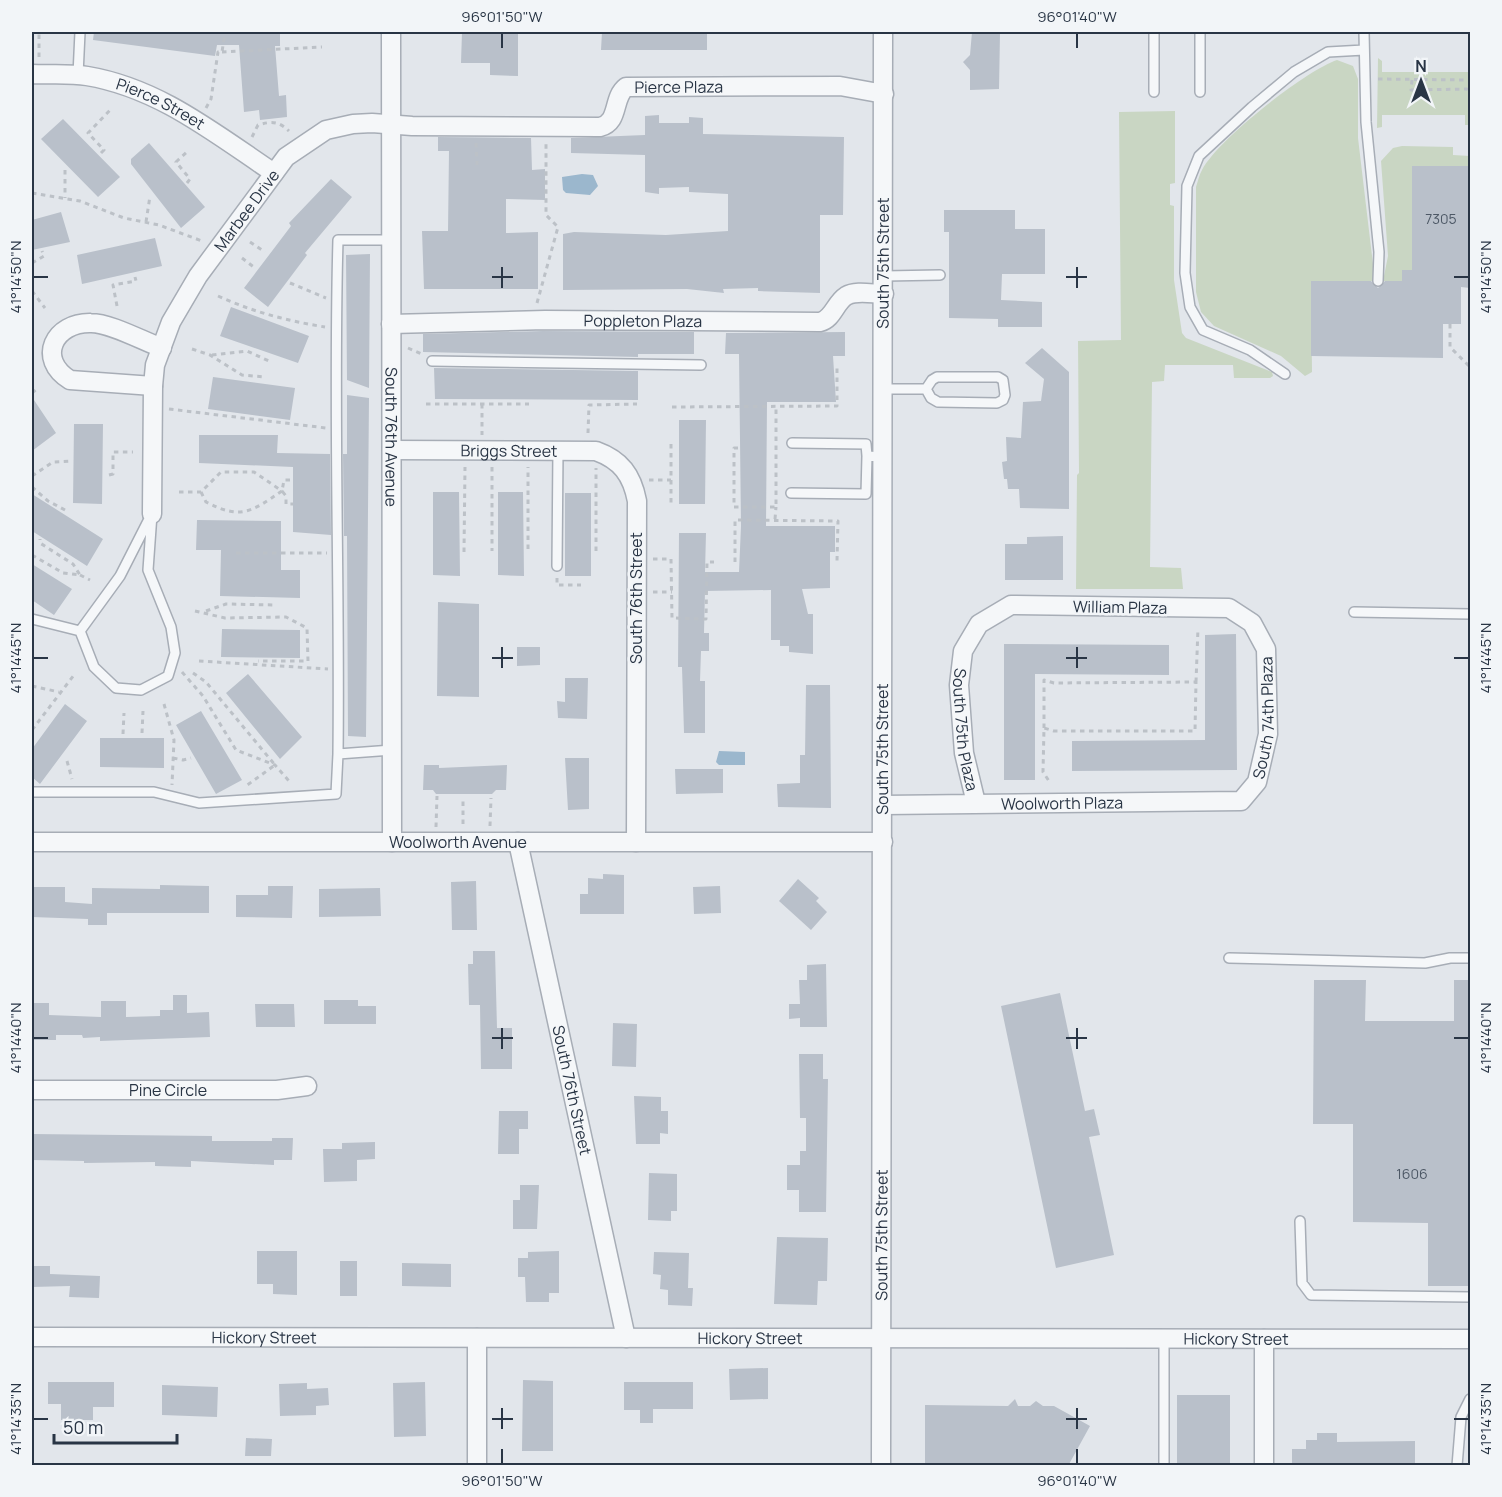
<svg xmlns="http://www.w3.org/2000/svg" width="1502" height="1497" font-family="Manrope,sans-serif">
  <rect width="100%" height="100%" fill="#e2e6eb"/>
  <path fill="#c9d6c3" d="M1378,58L1382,61V72H1470V125H1465V115H1382V127L1377,128Z
    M1337,60L1353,66L1358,79V138L1375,281L1311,282L1312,372L1305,376L1281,356L1214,326L1201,312L1196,292V187C1198,181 1199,175 1202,170C1217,140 1305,71 1337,60Z
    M1175,111V183L1170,184V205L1174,206V280L1182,333L1186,338L1272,372L1273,376L1270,378H1234L1233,365H1165L1164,381L1152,382L1150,567L1181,568L1183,589H1076L1077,475L1079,473L1078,341L1121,340L1119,112Z
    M1402,146L1453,147V155L1470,156V166H1412V270H1402V281H1383L1388,256L1381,161L1393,148Z"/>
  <path fill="#9bb7cd" d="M582,174L593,175L598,186L590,195L566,193L563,190L562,177Z
    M719,751L745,752V765H719L716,762Z"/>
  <path fill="#b9c0ca" d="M94,32H280V46H275L279,96L286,95L287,117L260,120L259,110L244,112L239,45H217L215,56L93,40Z
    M462,32H518V76L490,75V63H461Z
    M602,32H707V50H601Z
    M972,32L1000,33L999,89L970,90V70L963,62L970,55Z
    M659,115V123H689V117L703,118V134L844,137L843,215H820V293L758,291V288L723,289L724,293L687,289L563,290V234L574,232L666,235L728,231V194L689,192V187L659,188V194L645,192V155L571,153V138L645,135V116Z
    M63,119L120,177L98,197L41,139Z
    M438,137L531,138L532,170L545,169V200L506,199V233L538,232V289H424L422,231H448L449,151H438Z
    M149,143L205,207L181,228L131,164V159Z
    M1412,166H1470V288L1461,287V324H1443V358L1311,356V281H1371L1378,288L1385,281H1402V270H1412Z
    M331,179L352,197L305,253L307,255L268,307L244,288L291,226L289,223Z
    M944,210H1015V229H1045V274H1002L1001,300L1042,302V327H998V319L949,318V232H944Z
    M61,212L70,242L32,250V220Z
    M155,238L162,266L82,284L77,255Z
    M370,254L369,388L347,380L346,255Z
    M231,307L309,336L298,363L220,336Z
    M543,331L694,332V354H638V357L423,352V334Z
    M845,332V356H833L836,402H767L766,526H835V552H830V588L802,589L808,614H813V654L789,652V646H780V640H771V590L705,591L704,633H709V651H701L700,681H705V733H684L682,667H678L679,533H706L705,572H739L741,526L739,354H725L726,333Z
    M1042,348L1069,372V509L1020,508L1019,489H1008L1007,479H1004L1002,462L1007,461L1006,437L1021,438L1023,402L1041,401L1044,379L1025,363Z
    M434,368L638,371V400L435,399Z
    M213,377L295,388L290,420L208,409Z
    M347,395L369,398L366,737L348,736L347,536H344L343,454H347Z
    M32,397L56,433L32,451Z
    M679,420H706L705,504H679Z
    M74,424H103L102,504L73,503Z
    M199,435H278L277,453L330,454L331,535L293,532V467L199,463Z
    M433,492H459L460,576L433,575Z
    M498,492H523L524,576L498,575Z
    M565,493H591V576H565Z
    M32,494L103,539L87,566L32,531Z
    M197,520L281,521V570H300V598L220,596L221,550H196Z
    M1063,536V580H1005V544H1027V537Z
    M32,564L72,589L54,615L32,600Z
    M438,602L479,604V697L437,696Z
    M222,629L300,630V658L221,657Z
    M1236,634L1237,770L1072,771V741L1205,740V635Z
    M1004,644L1169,645V675L1035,674V780H1004Z
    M517,647H540V665L517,666Z
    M248,674L302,737L280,759L226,693Z
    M565,678H588L587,719L558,718L557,701L565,702Z
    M806,685H830L831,808L778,807L777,784L800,783V755H805Z
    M65,704L87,721L40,784L32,777V749Z
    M201,711L242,780L216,794L176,725Z
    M100,738H164V768L100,767Z
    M565,758H589V809L568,810Z
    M424,765H439V768L507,765L506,790H496L492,794H436L433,790H423Z
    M675,769H723V793L676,794Z
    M603,874L624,875V914H580V894H588V878L603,879Z
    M798,879L819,898L816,901L827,912L811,930L779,901Z
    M476,881L477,930H452L451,882Z
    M160,885L209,886V913H107V925H88V919L32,917V887H65V902L92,904V888L160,889Z
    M268,886H293L292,918L236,917V895H268Z
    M720,886L721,913L694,914L693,887Z
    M380,888L381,916L319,917V889Z
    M473,951H495L497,1028H512V1069H481L480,1005H469L468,964H473Z
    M826,964L827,1027H800V1018L789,1019V1004H800L799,980H807V965Z
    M1314,980H1366L1365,1021H1454V980H1470V1286H1428V1223L1353,1222V1124H1313Z
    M1060,993L1085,1111L1094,1109L1100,1135L1089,1137L1114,1255L1056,1268L1001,1006Z
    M173,995H187V1013L209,1012L210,1037L100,1041V1037L83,1038L82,1035H56V1040H32V1003H49V1015L101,1017V1001H126V1017L160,1016V1010H173Z
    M324,1000H358V1006H376V1024H324Z
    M255,1004H294L295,1027H256Z
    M613,1023L637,1024L636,1067L612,1066Z
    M799,1054H823V1079H828L826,1212H799V1190H787V1165H800V1151H806V1118H800Z
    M634,1096L661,1097V1111H668V1134L660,1133V1144H636Z
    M499,1111H528V1129H519V1154H498Z
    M32,1134L212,1136V1141H272V1138H293L292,1160H274V1165L191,1161V1167L155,1166V1162L84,1163V1161L32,1160Z
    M375,1142V1159L357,1160V1181L324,1182L323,1149H342V1143Z
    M649,1173L677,1174V1211H671V1221L648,1220Z
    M520,1185H539L537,1229H513V1200H520Z
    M777,1237L828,1238L827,1281H818L817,1305L774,1304Z
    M257,1251H297V1295L273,1294V1284H257Z
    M559,1251V1293H549V1302H526L525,1277H518V1258H528V1252Z
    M654,1252L689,1253L688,1288H693L692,1306L668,1305V1290L660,1289L661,1275L653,1274Z
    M340,1261H357V1296H340Z
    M402,1263L451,1264V1287L402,1286Z
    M32,1266H50V1274L100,1276L99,1298L69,1297L70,1286L32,1287Z
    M768,1368V1399L730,1400L729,1369Z
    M523,1380L553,1381V1451H522Z
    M48,1382H114V1407H93V1420H61V1404H48Z
    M425,1382L426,1436L394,1437L393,1383Z
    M624,1382H693V1409H653V1423H640V1410H624Z
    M307,1383V1389L328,1388L329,1405L316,1406V1415L280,1416L279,1384Z
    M162,1385L218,1387L217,1417L162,1415Z
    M1177,1395H1230V1466H1177Z
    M1015,1399L1018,1406H1030L1036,1401L1043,1406H1054L1090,1426L1068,1466H925V1405L1008,1406Z
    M1317,1433H1337V1442L1415,1441V1466H1292V1449H1306V1440H1317Z
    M246,1438L272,1439L271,1456H245Z"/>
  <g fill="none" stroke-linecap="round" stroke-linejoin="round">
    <g stroke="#a7adb6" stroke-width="12">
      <path id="service" d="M1154,32V92
        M1364,32L1366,122L1379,252L1378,281
        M78,75L80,32
        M1200,92V32
        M884,276L940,275
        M432,361L701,365
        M1285,374L1250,350L1203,330L1190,307L1185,273L1187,186L1199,156L1252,107L1294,72L1328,52L1364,50
        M884,389H926L932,380L937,377H998L1003,380L1005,395L1003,400L997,403L938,402L931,398L926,389
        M792,443L866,444L867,456
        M791,493L866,494L867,456L884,457
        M557,566L558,450
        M1354,612L1470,614
        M32,619L80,631
        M80,631L94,667L116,688L141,690L168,676L175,653L171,627L148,570L152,514
        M80,631L120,576L148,521
        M338,754C340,583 333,411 338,240H391
        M32,792H154L199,803L336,794L338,754L392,750
        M1229,958L1425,963L1450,958H1470
        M1300,1221L1302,1283L1311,1295L1470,1297
        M1164,1466V1339
        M1457,1466L1461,1417L1470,1399"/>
    </g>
    <g stroke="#a7adb6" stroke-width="21">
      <g id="minor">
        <path id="s1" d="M391,32L392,842"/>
        <path id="s2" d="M32,74C49,75 69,73 87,76C159,88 214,133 274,173"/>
        <path id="s3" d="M391,324L545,320L820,322C833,319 835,303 846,296C856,290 872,294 884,294"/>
        <path d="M153,386L70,380C36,359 54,322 91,323C110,323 143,341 162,348"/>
        <path id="s4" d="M392,450L596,451C621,460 632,475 637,501L636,842"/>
        <path id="s5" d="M152,514L153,386L155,365L171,322L198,276L286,157L326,130L353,124L372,123L412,126L600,127C620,122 612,98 626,87L840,86L884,94"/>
        <path id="s6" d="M884,805L1241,801L1257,782L1268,734L1266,649L1252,623L1229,608L1011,605L979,624L963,651L959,685L964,753L976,803"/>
        <path id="s7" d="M32,842H883"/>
        <path id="s8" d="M518,842L626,1338"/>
        <path id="s9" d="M32,1090H277L307,1086"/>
        <path id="s10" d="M32,1337L1470,1339"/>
        <path d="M1264,1339V1466"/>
        <path d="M477,1466V1338"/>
        <path id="s11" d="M881,1466L883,32"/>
      </g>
    </g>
    <path stroke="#bcc1c7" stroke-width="3" stroke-dasharray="4.5 4.5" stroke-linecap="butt" d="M222,52L322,47
      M39,57V32
      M1378,79L1470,80
      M1412,80L1411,90L1467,89L1470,93
      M206,108L211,99L218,52H222L225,32
      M252,137L258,125C272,121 278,121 289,131
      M476,143L477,165
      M101,153L104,150L88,133L111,109
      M65,170V198
      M187,183L190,179L176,162L189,150
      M32,193L80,201L124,218L159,225L202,241
      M146,222L150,196
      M250,242L265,252
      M242,258L255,268
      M32,263L44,256L42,251
      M290,283L326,298
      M32,291L45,308
      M218,296C253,312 288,321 325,327
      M537,303L558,227L546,215V143
      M117,306L113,285L136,281L135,277
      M1450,324V347L1470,367
      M408,348L424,355
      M192,349L210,355L242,375L266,377
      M212,355L247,351L269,361
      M32,393L37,389
      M426,404H529
      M482,404V435
      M672,407L837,406V365
      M169,409L326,428
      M588,433L589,405L637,404
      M671,444V507
      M738,448H734V507H776V406
      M492,467V551
      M109,475L113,474V452H133
      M32,476L53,462L71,461
      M290,480H284L282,491L286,496V504H293
      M649,480H671
      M32,487L48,501L67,511
      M179,492H201L221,472H254L282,491C251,512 241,520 206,502L201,492
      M775,519L776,507
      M528,549V467
      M596,551V468
      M464,552L465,467
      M236,553H327
      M32,555L63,573L80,575L73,564L40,543V539
      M653,559H671L672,618L706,619L707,562H714
      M735,562V520L838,521L837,561
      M80,575L90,580
      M557,578V585H581
      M653,592H672
      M195,611L225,618L286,617L307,628L308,661H258
      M206,611L226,604L274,605
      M199,661L328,669
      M182,672L203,696L236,750L275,765L289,781
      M193,673L206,682L275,765L246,786
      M1196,682L1198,628
      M32,686L59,692
      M164,704L174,740L172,785
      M1044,728V680L1054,683L1196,682L1195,731H1054L1044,728L1043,772L1049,781
      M32,730L74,675
      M142,733L143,711
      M123,734L124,713
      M173,758L183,760L191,758
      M67,761L72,779
      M463,824V799
      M490,826L491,798
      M436,827L437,796"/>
    <use href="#service" stroke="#f5f7f9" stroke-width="9"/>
    <use href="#minor" stroke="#f5f7f9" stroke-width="18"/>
  </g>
  <path fill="none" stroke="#293545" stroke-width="2" d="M502,33V48M1077,33V48M502,267V288M1077,267V288M33,277H48M492,277H513M1066,277H1087M1454,277H1469M502,647V668M1077,647V668M33,658H48M492,658H513M1066,658H1087M1454,658H1469M502,1028V1049M1077,1028V1049M33,1038H48M492,1038H513M1066,1038H1087M1454,1038H1469M502,1408V1429M1077,1408V1429M33,1419H48M492,1419H513M1066,1419H1087M1454,1419H1469M502,1449V1464M1077,1449V1464"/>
  <g text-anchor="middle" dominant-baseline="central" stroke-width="5" stroke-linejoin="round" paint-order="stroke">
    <g font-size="14" fill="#4d5866">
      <text x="1441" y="218">7305</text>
      <text x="1412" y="1173">1606</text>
    </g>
    <g font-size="16" fill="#293545" stroke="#f2f5f8">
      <text stroke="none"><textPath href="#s5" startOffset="822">Pierce Plaza</textPath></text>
      <text stroke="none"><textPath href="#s2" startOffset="134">Pierce Street</textPath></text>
      <text stroke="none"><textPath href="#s5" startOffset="330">Marbee Drive</textPath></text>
      <text stroke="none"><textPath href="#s11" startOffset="1203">South 75th Street</textPath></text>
      <text stroke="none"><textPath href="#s3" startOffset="252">Poppleton Plaza</textPath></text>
      <text stroke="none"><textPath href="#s1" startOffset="405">South 76th Avenue</textPath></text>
      <text stroke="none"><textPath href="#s4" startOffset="117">Briggs Street</textPath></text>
      <text transform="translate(636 598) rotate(-90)">South 76th Street</text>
      <text transform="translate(1120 607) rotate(1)">William Plaza</text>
      <text stroke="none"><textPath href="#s6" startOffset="447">South 74th Plaza</textPath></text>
      <text stroke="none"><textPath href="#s6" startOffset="939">South 75th Plaza</textPath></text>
      <text stroke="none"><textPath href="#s11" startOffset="717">South 75th Street</textPath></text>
      <text stroke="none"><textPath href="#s6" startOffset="178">Woolworth Plaza</textPath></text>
      <text stroke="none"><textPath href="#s7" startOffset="426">Woolworth Avenue</textPath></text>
      <text stroke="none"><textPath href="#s9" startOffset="136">Pine Circle</textPath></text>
      <text stroke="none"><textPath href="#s8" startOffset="254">South 76th Street</textPath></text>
      <text stroke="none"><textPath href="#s11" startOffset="231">South 75th Street</textPath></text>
      <text stroke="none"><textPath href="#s10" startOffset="232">Hickory Street</textPath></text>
      <text stroke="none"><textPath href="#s10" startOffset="718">Hickory Street</textPath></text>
      <text stroke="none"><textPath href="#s10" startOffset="1204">Hickory Street</textPath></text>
    </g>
  </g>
  <rect width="1502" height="1497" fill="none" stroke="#f2f5f8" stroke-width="66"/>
  <g transform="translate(1421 81)" stroke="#f2f5f8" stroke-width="4.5" paint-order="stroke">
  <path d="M0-4.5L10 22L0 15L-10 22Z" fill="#293545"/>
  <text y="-9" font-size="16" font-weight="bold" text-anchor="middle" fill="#293545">N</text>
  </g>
  <path d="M54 1434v9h123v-9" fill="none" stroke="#293545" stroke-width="3"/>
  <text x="63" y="1434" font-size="18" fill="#293545" stroke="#f2f5f8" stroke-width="4.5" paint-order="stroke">50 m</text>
  <rect x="33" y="33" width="1436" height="1431" fill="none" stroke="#293545" stroke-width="2"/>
  <g font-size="15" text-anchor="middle" fill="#293545">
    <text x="502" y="22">96°01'50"W</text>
    <text x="1077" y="22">96°01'40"W</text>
    <text transform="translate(16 277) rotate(-90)" y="5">41°14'50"N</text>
    <text transform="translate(1486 277) rotate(-90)" y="5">41°14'50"N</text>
    <text transform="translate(16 658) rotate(-90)" y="5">41°14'45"N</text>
    <text transform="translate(1486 658) rotate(-90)" y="5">41°14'45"N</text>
    <text transform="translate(16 1038) rotate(-90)" y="5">41°14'40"N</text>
    <text transform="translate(1486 1038) rotate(-90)" y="5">41°14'40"N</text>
    <text transform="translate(16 1419) rotate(-90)" y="5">41°14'35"N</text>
    <text transform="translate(1486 1419) rotate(-90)" y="5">41°14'35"N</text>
    <text x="502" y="1486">96°01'50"W</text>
    <text x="1077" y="1486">96°01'40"W</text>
  </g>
</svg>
